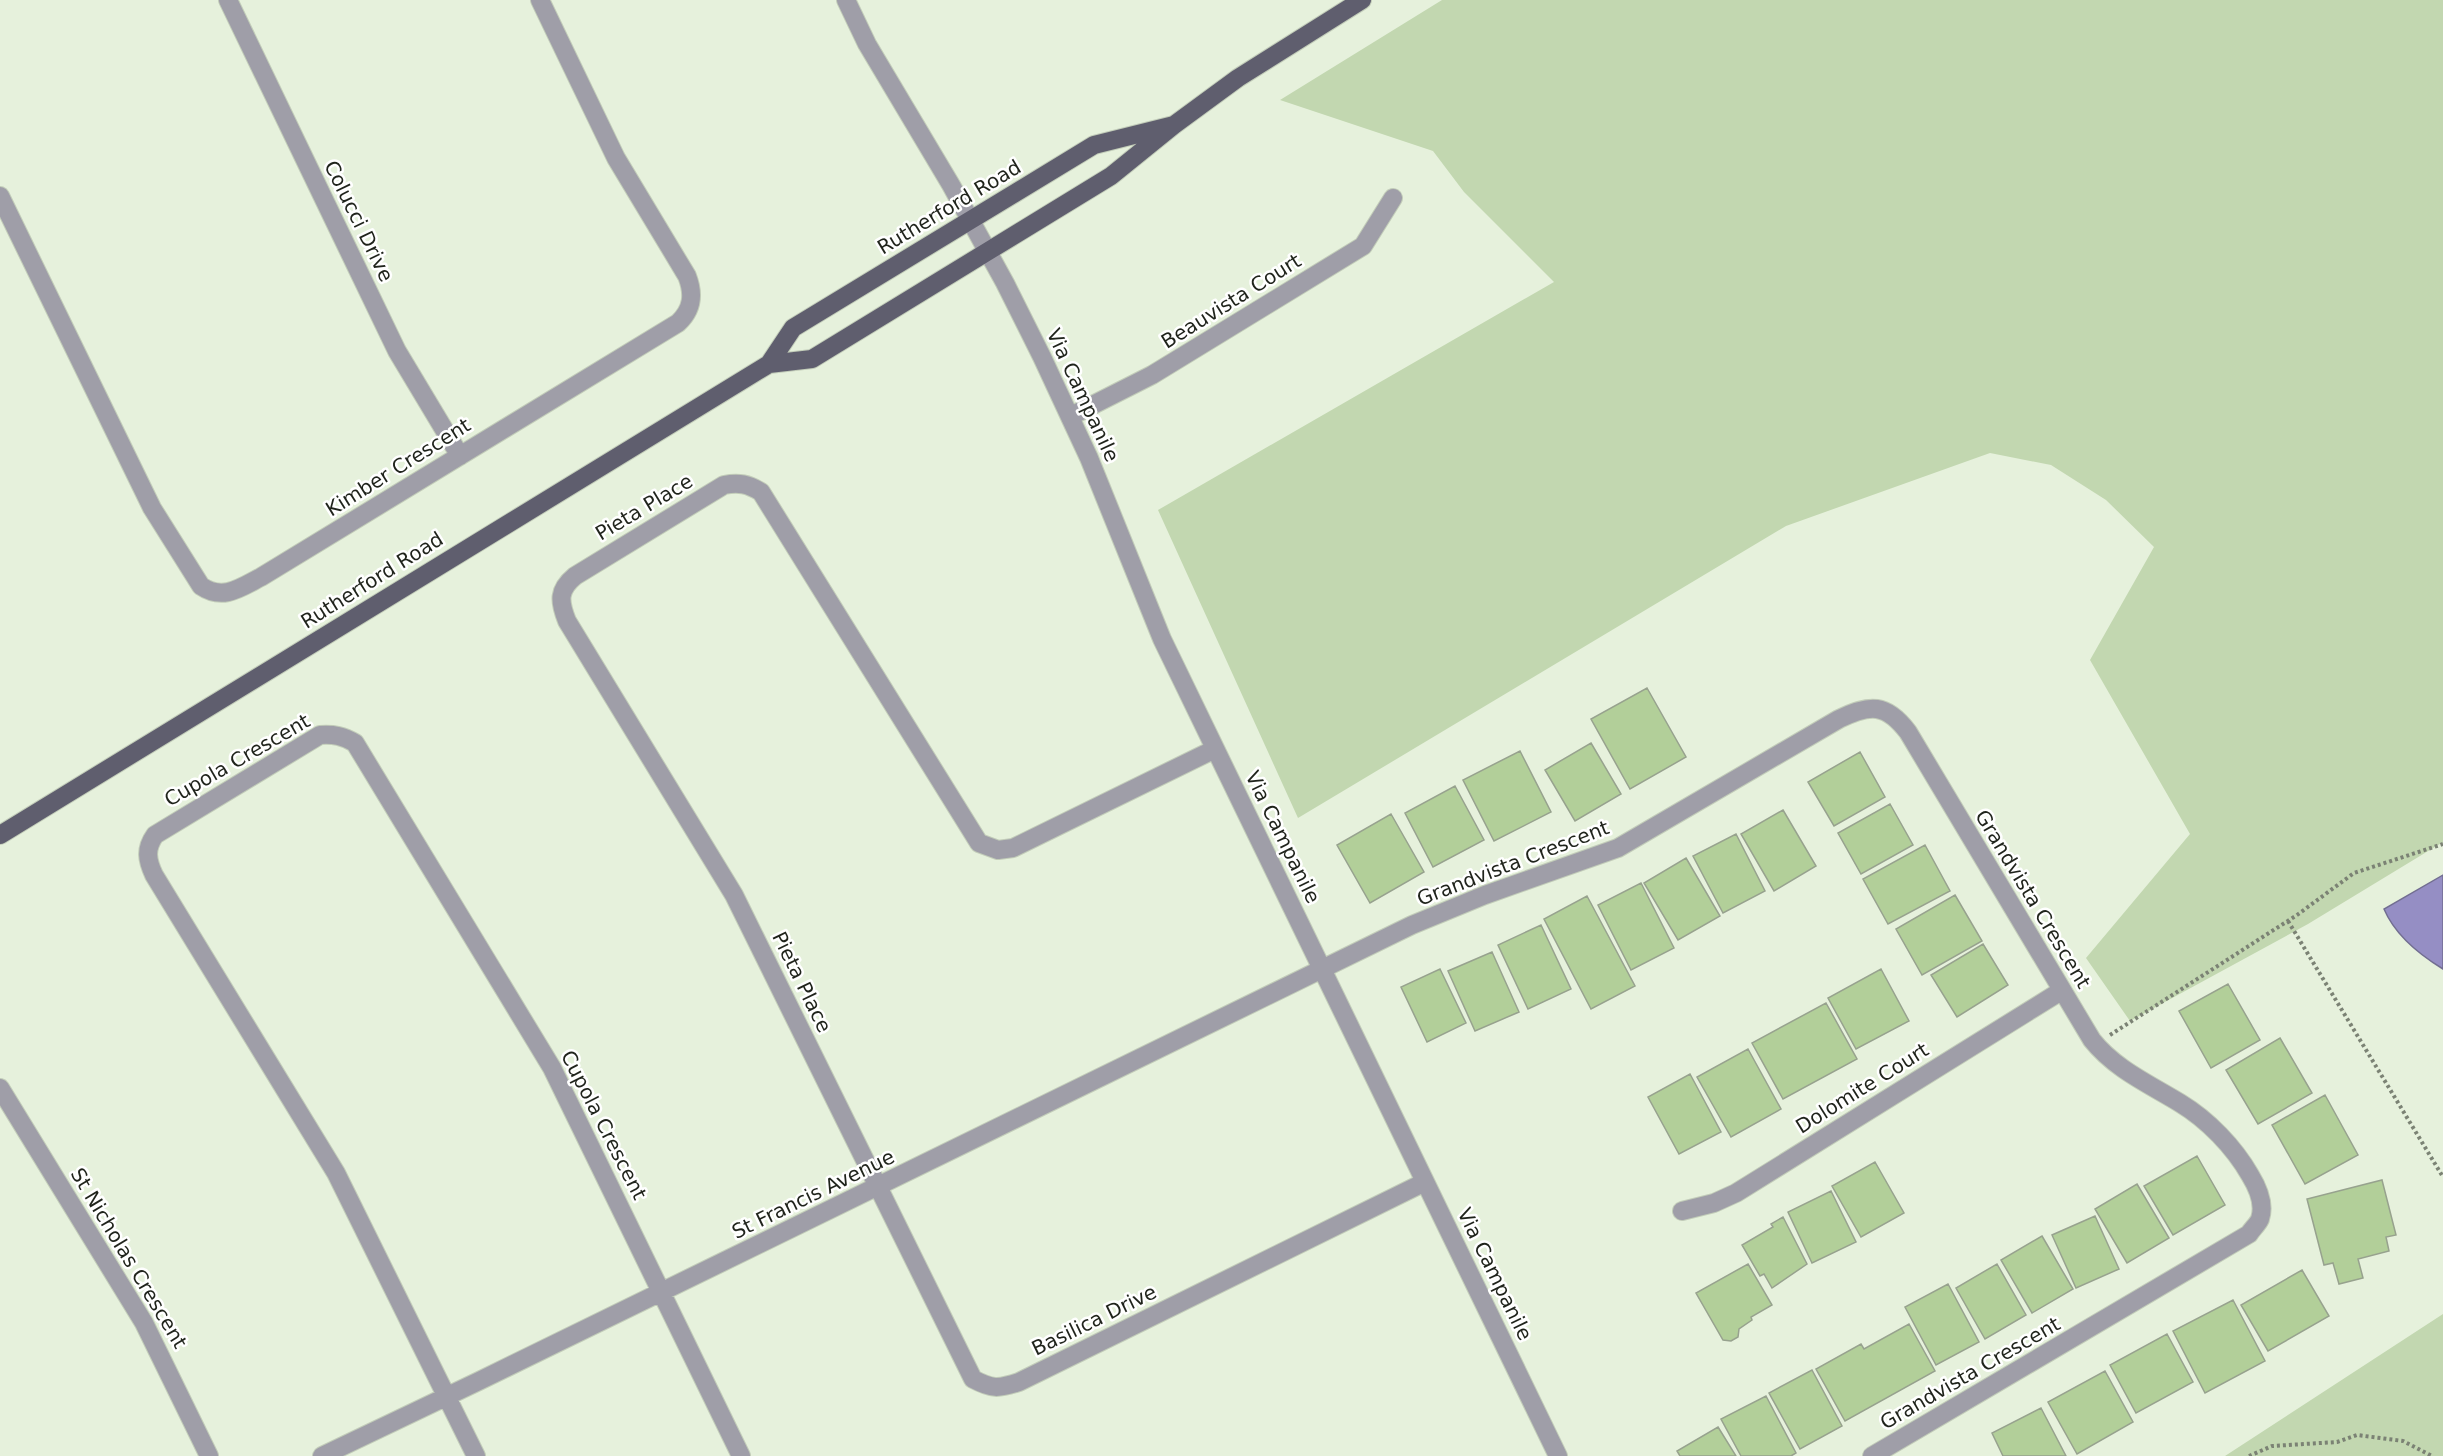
<svg xmlns="http://www.w3.org/2000/svg" width="2443" height="1456" font-family="'DejaVu Sans',sans-serif">
  <rect width="100%" height="100%" fill="#e6f1dc"/>
  <path fill="#c2d7b0" d="M1442,0H2443V842L2308,924L2130,1021L2086,958L2190,834L2090,660L2154,547L2106,500L2051,465L1990,453L1786,526L1298,818L1158,510L1554,282L1464,192L1433,151L1280,100Z
    M2443,1314V1456H2225Z"/>
  <path fill="#958ec4" stroke="#726e91" stroke-width="1.5" d="M2443,875V969C2420,955 2395,935 2384,909Z"/>
  <path fill="#b2cf99" stroke="#97a28e" stroke-width="1.5" d="M1647,688L1686,757L1630,789L1591,719Z
    M1591,743L1621,794L1575,821L1545,770Z
    M1520,751L1551,812L1494,841L1463,780Z
    M1860,752L1885,797L1834,826L1808,782Z
    M1455,786L1484,840L1433,867L1405,813Z
    M1890,804L1913,845L1861,874L1838,833Z
    M1783,810L1816,866L1774,891L1741,834Z
    M1391,814L1424,872L1370,903L1337,845Z
    M1736,834L1765,891L1723,913L1693,856Z
    M1925,845L1950,891L1888,924L1863,879Z
    M1686,858L1720,916L1678,940L1644,883Z
    M1641,883L1674,948L1631,970L1598,905Z
    M1955,895L1982,941L1922,975L1896,929Z
    M1587,896L1635,986L1591,1009L1544,919Z
    M1541,925L1571,989L1528,1009L1498,945Z
    M1983,944L2008,985L1957,1017L1931,975Z
    M1492,952L1519,1012L1475,1031L1448,971Z
    M1440,969L1466,1023L1427,1042L1401,987Z
    M1881,969L1909,1021L1856,1049L1828,998Z
    M2228,984L2260,1040L2211,1068L2179,1011Z
    M1826,1003L1857,1059L1783,1099L1752,1043Z
    M2280,1038L2312,1093L2258,1124L2226,1070Z
    M1748,1049L1781,1109L1731,1137L1697,1077Z
    M1690,1074L1721,1132L1679,1154L1648,1097Z
    M2325,1095L2358,1155L2305,1184L2272,1125Z
    M2197,1156L2225,1205L2173,1235L2144,1186Z
    M1875,1162L1904,1213L1861,1237L1832,1186Z
    M2382,1180L2396,1235L2386,1237L2389,1251L2358,1259L2363,1278L2339,1284L2333,1263L2324,1265L2307,1199Z
    M2137,1184L2169,1238L2127,1263L2095,1209Z
    M1831,1191L1856,1242L1812,1263L1788,1212Z
    M2095,1216L2119,1269L2076,1288L2052,1235Z
    M1783,1217L1807,1264L1772,1288L1764,1274L1760,1276L1742,1245L1773,1227L1771,1224Z
    M2042,1236L2073,1289L2032,1313L2001,1260Z
    M1748,1264L1772,1305L1751,1317L1752,1320L1739,1329L1738,1337L1731,1341L1723,1340L1696,1293Z
    M1997,1264L2026,1315L1985,1339L1956,1288Z
    M2302,1270L2329,1316L2268,1351L2241,1305Z
    M1948,1284L1979,1342L1936,1365L1905,1307Z
    M2233,1300L2265,1361L2205,1393L2173,1331Z
    M1909,1324L1935,1371L1845,1421L1816,1369L1861,1344L1864,1349Z
    M2167,1334L2193,1382L2136,1413L2110,1365Z
    M1812,1370L1842,1426L1800,1449L1769,1393Z
    M2105,1371L2133,1422L2077,1454L2048,1402Z
    M1766,1396L1796,1453L1791,1456H1741L1721,1419Z
    M2041,1408L2066,1456H2003L1992,1433Z
    M1718,1427L1736,1456H1680L1677,1451Z"/>
  <g fill="none" stroke-linecap="round" stroke-linejoin="round">
    <g stroke="#c2ccb9" stroke-width="20">
      <path id="minor" d="M228,0L397,351L460,456
        M846,0L867,44L951,185L1005,283L1042,357L1089,458L1162,639L1558,1456
        M0,196L152,508L201,586C223,601 240,588 261,577L678,323C693,309 694,294 687,276L616,158L540,0
        M1071,416L1152,375L1363,246L1393,198
        M1215,749L1013,848L998,850L979,843L761,492C748,484 739,482 724,485L575,576C558,590 559,601 567,621L734,895L973,1379C992,1389 998,1389 1019,1382L1425,1182
        M0,1088L144,1323L209,1456
        M1682,1211L1714,1203L1736,1193L2061,991
        M322,1456L479,1381L1412,925L1485,895L1618,848L1839,719C1870,704 1886,703 1908,732L2092,1040C2115,1069 2149,1084 2180,1103C2208,1120 2234,1147 2250,1175C2258,1188 2265,1204 2260,1219C2258,1224 2252,1229 2249,1234L1872,1456
        M476,1456L336,1173L154,875C147,860 145,849 155,835L320,735C334,734 343,736 355,743L552,1068L741,1456"/>
    </g>
    <g stroke="#c2ccb9" stroke-width="20">
      <path id="major" d="M769,364L812,359L1111,176L1174,125L1238,78L1362,0
        M0,835L769,364L793,328L1094,145L1174,125"/>
    </g>
    <path stroke="#7b8274" stroke-width="4" stroke-dasharray="3 3" stroke-linecap="butt" d="M2288,921L2443,1177
      M2110,1035L2297,915L2354,873L2443,844
      M2249,1456L2272,1446L2337,1442L2357,1435L2403,1441L2432,1456"/>
    <use href="#minor" stroke="#9f9ea8" stroke-width="18"/>
    <use href="#major" stroke="#5f5e6e" stroke-width="18"/>
  </g>
  <g text-anchor="middle" dominant-baseline="central" stroke-width="5" stroke-linejoin="round" paint-order="stroke">
    <g font-size="20" fill="#1f231b" stroke="#fff">
      <text transform="translate(949 207) rotate(-31)">Rutherford Road</text>
      <text transform="translate(359 221) rotate(64)">Colucci Drive</text>
      <text transform="translate(1231 301) rotate(-32)">Beauvista Court</text>
      <text transform="translate(1083 395) rotate(65)">Via Campanile</text>
      <text transform="translate(398 467) rotate(-32)">Kimber Crescent</text>
      <text transform="translate(644 507) rotate(-31)">Pieta Place</text>
      <text transform="translate(372 580) rotate(-32)">Rutherford Road</text>
      <text transform="translate(237 760) rotate(-30)">Cupola Crescent</text>
      <text transform="translate(1283 837) rotate(64)">Via Campanile</text>
      <text transform="translate(1513 863) rotate(-21)">Grandvista Crescent</text>
      <text transform="translate(2033 899) rotate(59)">Grandvista Crescent</text>
      <text transform="translate(802 982) rotate(64)">Pieta Place</text>
      <text transform="translate(1862 1088) rotate(-32)">Dolomite Court</text>
      <text transform="translate(604 1125) rotate(63)">Cupola Crescent</text>
      <text transform="translate(813 1194) rotate(-26)">St Francis Avenue</text>
      <text transform="translate(129 1258) rotate(59)">St Nicholas Crescent</text>
      <text transform="translate(1495 1274) rotate(64)">Via Campanile</text>
      <text transform="translate(1094 1320) rotate(-26)">Basilica Drive</text>
      <text transform="translate(1970 1373) rotate(-30)">Grandvista Crescent</text>
    </g>
  </g>
</svg>
